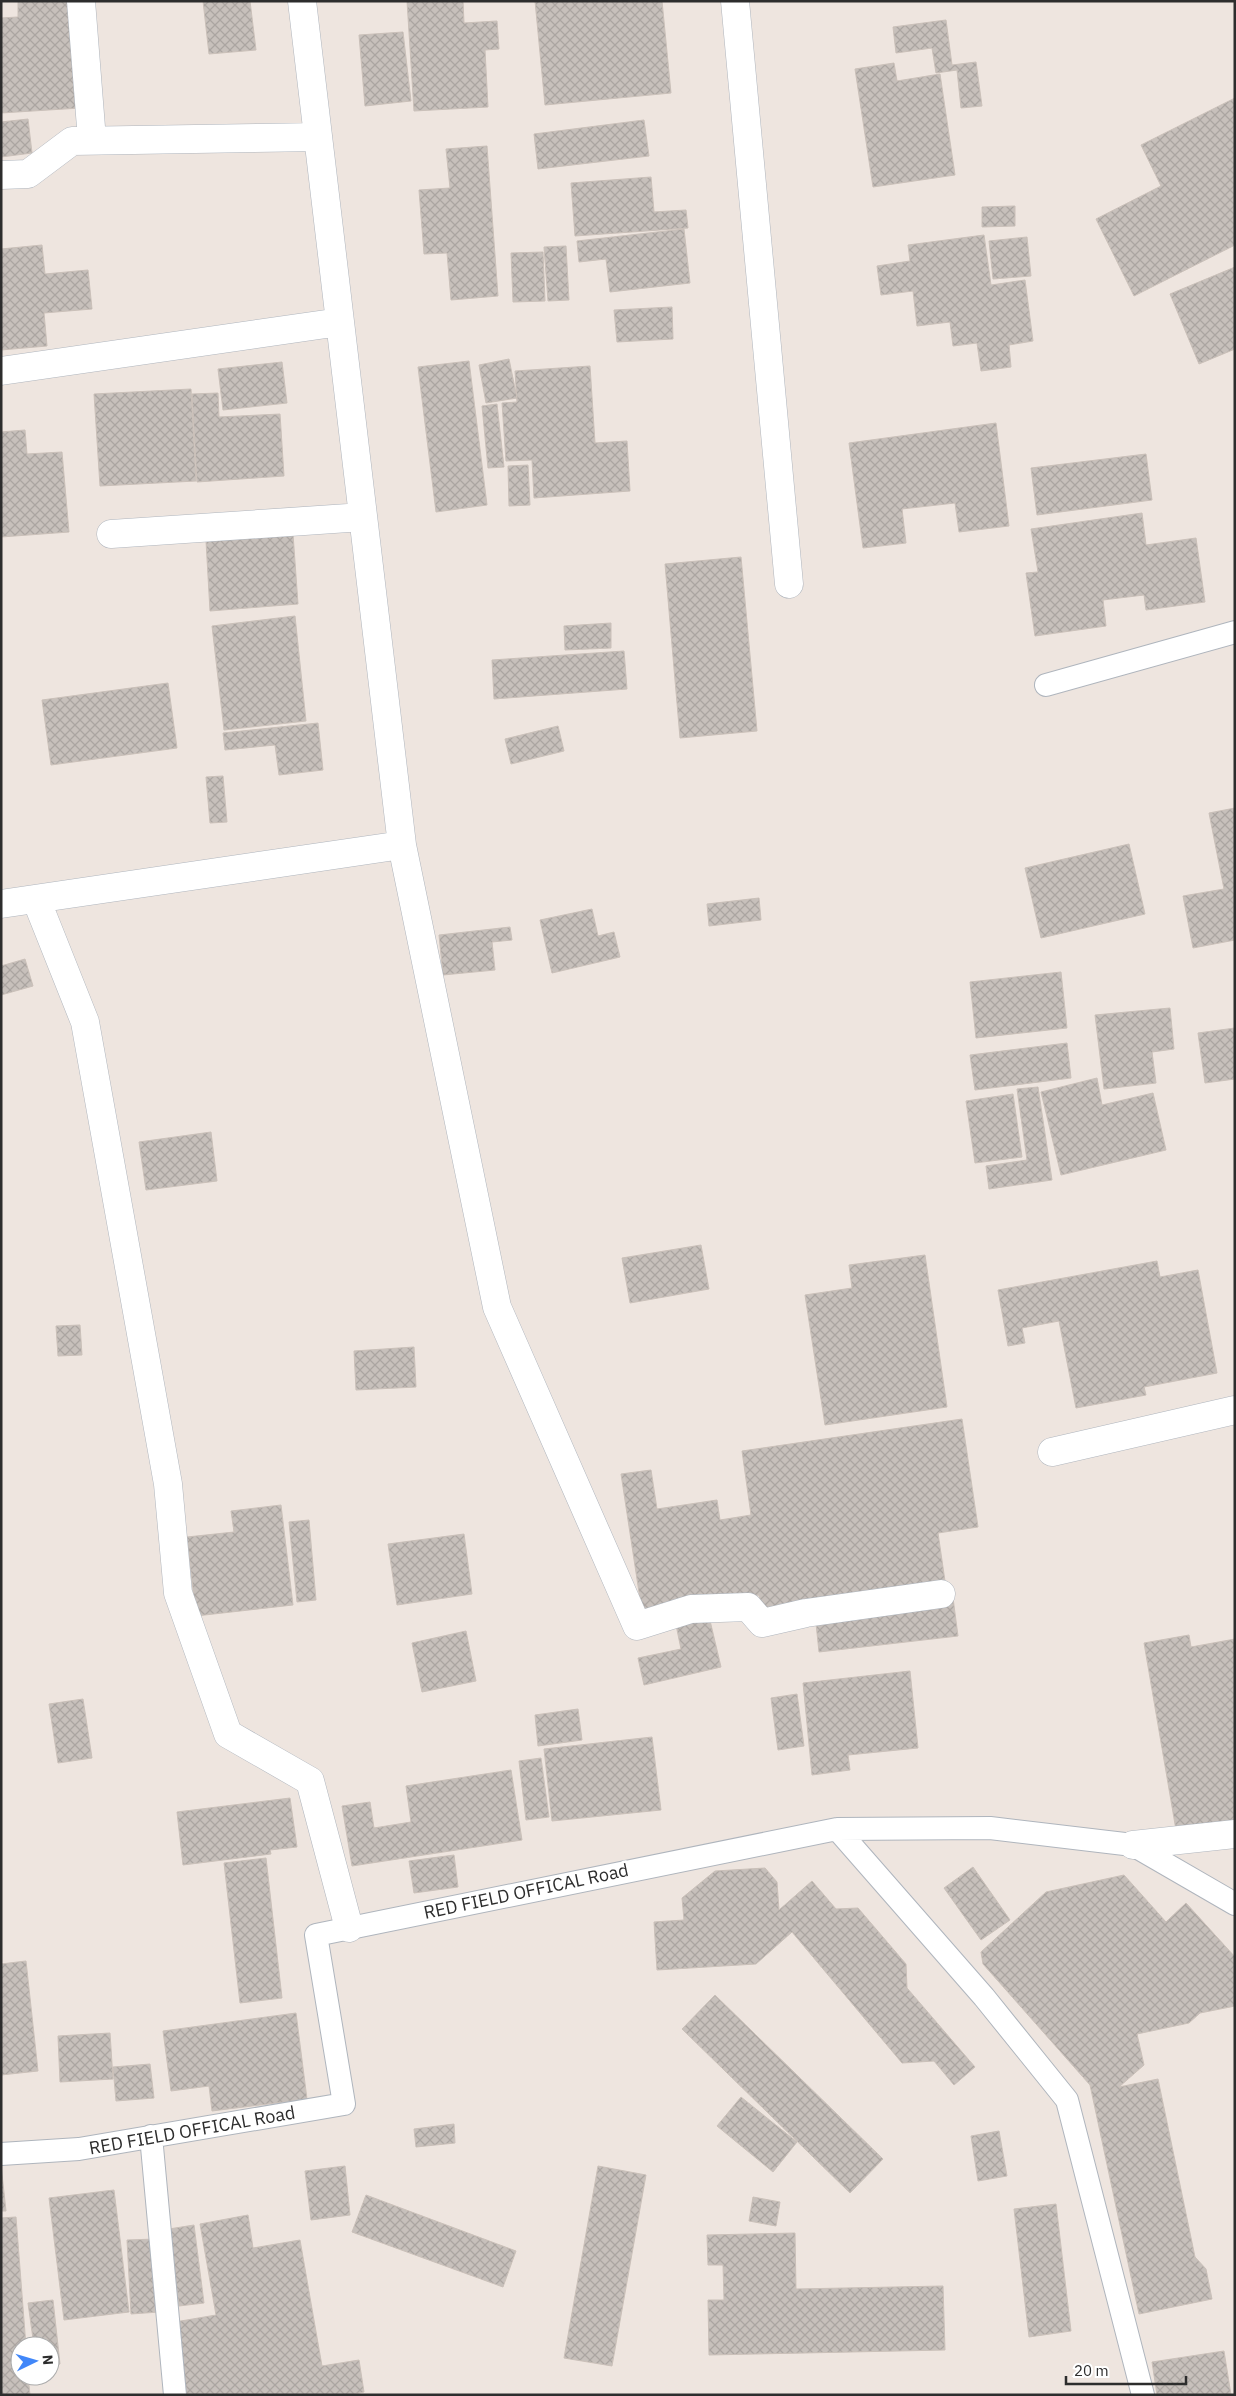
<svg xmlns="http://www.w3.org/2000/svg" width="1236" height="2396" font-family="'IBM Plex Sans',sans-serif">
  <defs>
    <pattern id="building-cross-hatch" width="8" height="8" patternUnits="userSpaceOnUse" patternTransform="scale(1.25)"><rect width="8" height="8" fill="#c7c0bb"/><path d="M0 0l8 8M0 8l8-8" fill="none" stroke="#aba5a1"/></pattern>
  </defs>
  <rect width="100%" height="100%" fill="#eee5df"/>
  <path fill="url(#building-cross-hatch)" stroke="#cac0b9" d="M18,1H74L80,108L1,113V18L18,17Z
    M203,1H250L256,50L209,54Z
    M407,1H463L464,23L497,21L499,49L485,50L488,107L414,111Z
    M535,1H662L671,93L545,105Z
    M946,20L952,65L976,62L982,106L961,108L957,70L936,73L932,48L896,53L893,27Z
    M403,32L411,101L365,106L359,35Z
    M894,63L897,81L940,74L955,175L873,187L855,69Z
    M1235,98V245L1134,296L1096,219L1161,186L1141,145Z
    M28,119L32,153L1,157V122Z
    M644,120L649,156L538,169L534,134Z
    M487,146L498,296L451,300L447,253L424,254L419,190L450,188L446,149Z
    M651,177L654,212L686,210L688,228L575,236L571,183Z
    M1015,206V226L982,227V207Z
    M684,229L690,283L610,292L606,259L579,262L577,241Z
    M984,235L991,285L1025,280L1033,341L1009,345L1011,367L981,371L977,343L953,346L950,322L917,326L913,291L881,295L877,266L910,261L908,245Z
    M1027,237L1031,276L993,279L989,241Z
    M42,245L45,274L88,270L92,309L44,313L47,346L1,350V249Z
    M566,246L569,300L548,301L544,247Z
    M543,252L545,301L513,302L511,253Z
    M1235,267V349L1199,364L1170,294Z
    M672,307L673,339L617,342L614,310Z
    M509,359L517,398L486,403L479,365Z
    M469,361L487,505L436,512L418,367Z
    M282,362L287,403L223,410L218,369Z
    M590,366L595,443L627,441L630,491L534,498L532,460L506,461L502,403L517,402L515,371Z
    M191,389L196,481L100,486L94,394Z
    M218,393L219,417L280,414L284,476L197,482L192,394Z
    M497,404L504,467L488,468L482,406Z
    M996,423L1009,526L959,532L955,503L902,509L906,543L863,548L849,443Z
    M25,430L27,454L62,452L69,532L1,537V432Z
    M1146,454L1152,500L1037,515L1031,468Z
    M528,465L530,505L509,506L508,466Z
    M1142,513L1146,545L1196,538L1205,602L1146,610L1144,595L1103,600L1106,626L1035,636L1026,573L1038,572L1031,529Z
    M293,534L298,604L210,611L206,541Z
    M741,557L757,731L680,738L665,564Z
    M295,616L306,721L224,730L212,626Z
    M611,623V648L565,650L564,626Z
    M624,651L627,689L494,699L492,660Z
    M168,683L177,748L51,765L42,700Z
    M318,723L323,770L279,775L275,745L225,750L223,733Z
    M558,726L564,751L511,764L505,739Z
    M223,776L227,822L210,823L206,777Z
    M1235,808V940L1193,948L1183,896L1224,889L1209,813Z
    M1129,844L1145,914L1041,938L1025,868Z
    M759,898L761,920L709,926L707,904Z
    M592,909L598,936L614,932L620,957L552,973L540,920Z
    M510,927L512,940L492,942L495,970L443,975L439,935Z
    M25,959L33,986L1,995V966Z
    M1061,972L1067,1028L976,1038L970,982Z
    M1170,1008L1174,1049L1152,1052L1156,1083L1104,1089L1095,1015Z
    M1235,1028V1079L1205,1083L1198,1033Z
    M1067,1043L1071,1078L975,1090L970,1055Z
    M1097,1078L1102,1105L1153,1093L1166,1150L1061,1175L1041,1092Z
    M1038,1087L1052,1180L989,1189L986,1166L1027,1160L1017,1089Z
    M1013,1094L1022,1157L975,1163L966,1101Z
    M211,1132L217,1181L146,1190L139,1142Z
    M701,1245L709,1289L630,1303L622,1258Z
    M925,1255L947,1407L825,1425L805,1295L852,1288L849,1265Z
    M1157,1261L1160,1277L1198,1270L1217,1373L1144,1387L1146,1395L1076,1408L1059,1321L1022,1328L1025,1343L1008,1346L998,1290Z
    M80,1325L82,1355L58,1356L56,1326Z
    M414,1347L416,1387L356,1390L354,1351Z
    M962,1419L978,1527L938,1533L946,1588L762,1615L759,1595L642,1612L621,1474L651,1470L657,1509L717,1500L720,1520L751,1515L742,1451Z
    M281,1505L293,1605L196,1616L187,1537L234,1532L231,1511Z
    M309,1520L316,1600L297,1602L289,1522Z
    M464,1534L472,1594L397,1605L388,1544Z
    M953,1598L958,1636L819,1652L815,1614Z
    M708,1612L721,1667L644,1685L638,1658L681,1649L675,1620Z
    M466,1631L476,1681L422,1692L412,1643Z
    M1189,1635L1191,1647L1235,1639V1820L1176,1830L1144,1643Z
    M910,1671L918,1748L848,1755L850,1770L812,1775L803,1683Z
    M797,1694L804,1746L778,1750L771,1698Z
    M83,1699L92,1758L58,1763L49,1704Z
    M578,1709L582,1740L538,1746L535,1715Z
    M652,1737L661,1810L552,1821L544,1749Z
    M541,1758L549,1817L526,1820L519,1761Z
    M511,1770L522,1840L352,1866L342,1806L370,1802L374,1828L411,1822L406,1786Z
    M290,1798L297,1847L270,1850L271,1854L183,1865L177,1812Z
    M454,1855L458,1887L414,1893L409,1861Z
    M266,1858L282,1998L240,2003L224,1863Z
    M973,1867L1010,1920L981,1940L944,1888Z
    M765,1868L777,1882L779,1910L812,1881L836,1909L858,1908L906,1964L907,1988L975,2067L954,2085L934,2061L902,2063L792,1932L756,1964L657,1970L654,1922L684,1920L682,1898L715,1871Z
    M1124,1875L1166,1922L1186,1903L1235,1957V2006L1200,2013L1189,2023L1137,2034L1144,2065L1119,2087L1158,2079L1195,2257L1206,2269L1212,2299L1139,2314L1090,2085L983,1964L981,1952L1046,1892Z
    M26,1961L38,2071L1,2075V1964Z
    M715,1995L883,2159L850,2193L682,2029Z
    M296,2013L307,2099L212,2111L209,2086L171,2091L163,2031Z
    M110,2033L113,2079L60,2082L58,2036Z
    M150,2064L154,2098L116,2101L113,2067Z
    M741,2097L797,2142L773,2172L717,2126Z
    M454,2124L455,2143L416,2147L414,2129Z
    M999,2131L1007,2176L978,2181L971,2136Z
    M1,2165L6,2211H1Z
    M345,2166L350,2215L311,2220L305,2171Z
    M598,2166L646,2175L612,2366L564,2358Z
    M114,2190L129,2312L64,2320L49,2198Z
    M366,2195L516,2251L503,2287L352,2232Z
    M753,2197L780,2202L776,2226L749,2221Z
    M1056,2204L1071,2331L1029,2337L1014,2209Z
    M248,2215L253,2248L300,2240L322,2366L359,2360L364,2392L349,2395H187L175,2322L216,2315L200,2224Z
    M16,2217L26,2346H20V2376H28L30,2395H1V2218Z
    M194,2225L204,2303L179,2306L169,2229Z
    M795,2233L796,2289L943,2286L945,2350L709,2355L708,2300H724L723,2265H708L707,2235Z
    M156,2239L159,2312L131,2314L127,2240Z
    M53,2300L60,2364L50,2365V2346H34L28,2303Z
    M1224,2351L1231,2395H1157L1152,2362Z"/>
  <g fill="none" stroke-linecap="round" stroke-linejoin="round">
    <g stroke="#afb5bd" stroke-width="24">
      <path id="lane" d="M1046,685L1235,632
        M837,1829L984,1997L1067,2100L1143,2395
        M151,2136L175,2395
        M1,2154L79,2149L344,2104L316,1935L837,1829L990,1828L1133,1845L1235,1904"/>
    </g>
    <g stroke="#afb5bd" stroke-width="29">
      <path id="street" d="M81,1L92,140
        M302,1L402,845L497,1307L637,1626L691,1609L748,1607L762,1623L806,1613L941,1594
        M735,1L789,584
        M1,175L28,174L72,141L318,137
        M1,371L340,322
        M111,534L363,517
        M36,899L85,1022L168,1484L178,1593L228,1734L310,1781L349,1928
        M1,904L402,845
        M1052,1452L1235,1410
        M1133,1845L1235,1834"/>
    </g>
    <use href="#lane" stroke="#fff" stroke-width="22"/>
    <use href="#street" stroke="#fff" stroke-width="28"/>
  </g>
  <g text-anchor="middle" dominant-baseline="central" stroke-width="5" stroke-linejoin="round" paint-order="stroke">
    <g font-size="18" fill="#2d2d2d" stroke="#fff">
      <text transform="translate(526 1891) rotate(-12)">RED FIELD OFFICAL Road</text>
      <text transform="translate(192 2130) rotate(-10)">RED FIELD OFFICAL Road</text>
    </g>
  </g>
  <rect width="1236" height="2396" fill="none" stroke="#2d2d2d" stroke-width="5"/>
  <g transform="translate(35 2361) rotate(85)"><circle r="24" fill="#ffffff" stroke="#ababab"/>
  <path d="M0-4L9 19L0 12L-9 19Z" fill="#4187f9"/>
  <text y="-8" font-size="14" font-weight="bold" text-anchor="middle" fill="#2d2d2d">N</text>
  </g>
  <path d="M1066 2376v8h120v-8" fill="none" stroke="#2d2d2d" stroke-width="2.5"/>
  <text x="1074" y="2376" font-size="15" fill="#2d2d2d" stroke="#ffffff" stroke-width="4" paint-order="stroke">20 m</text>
</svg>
